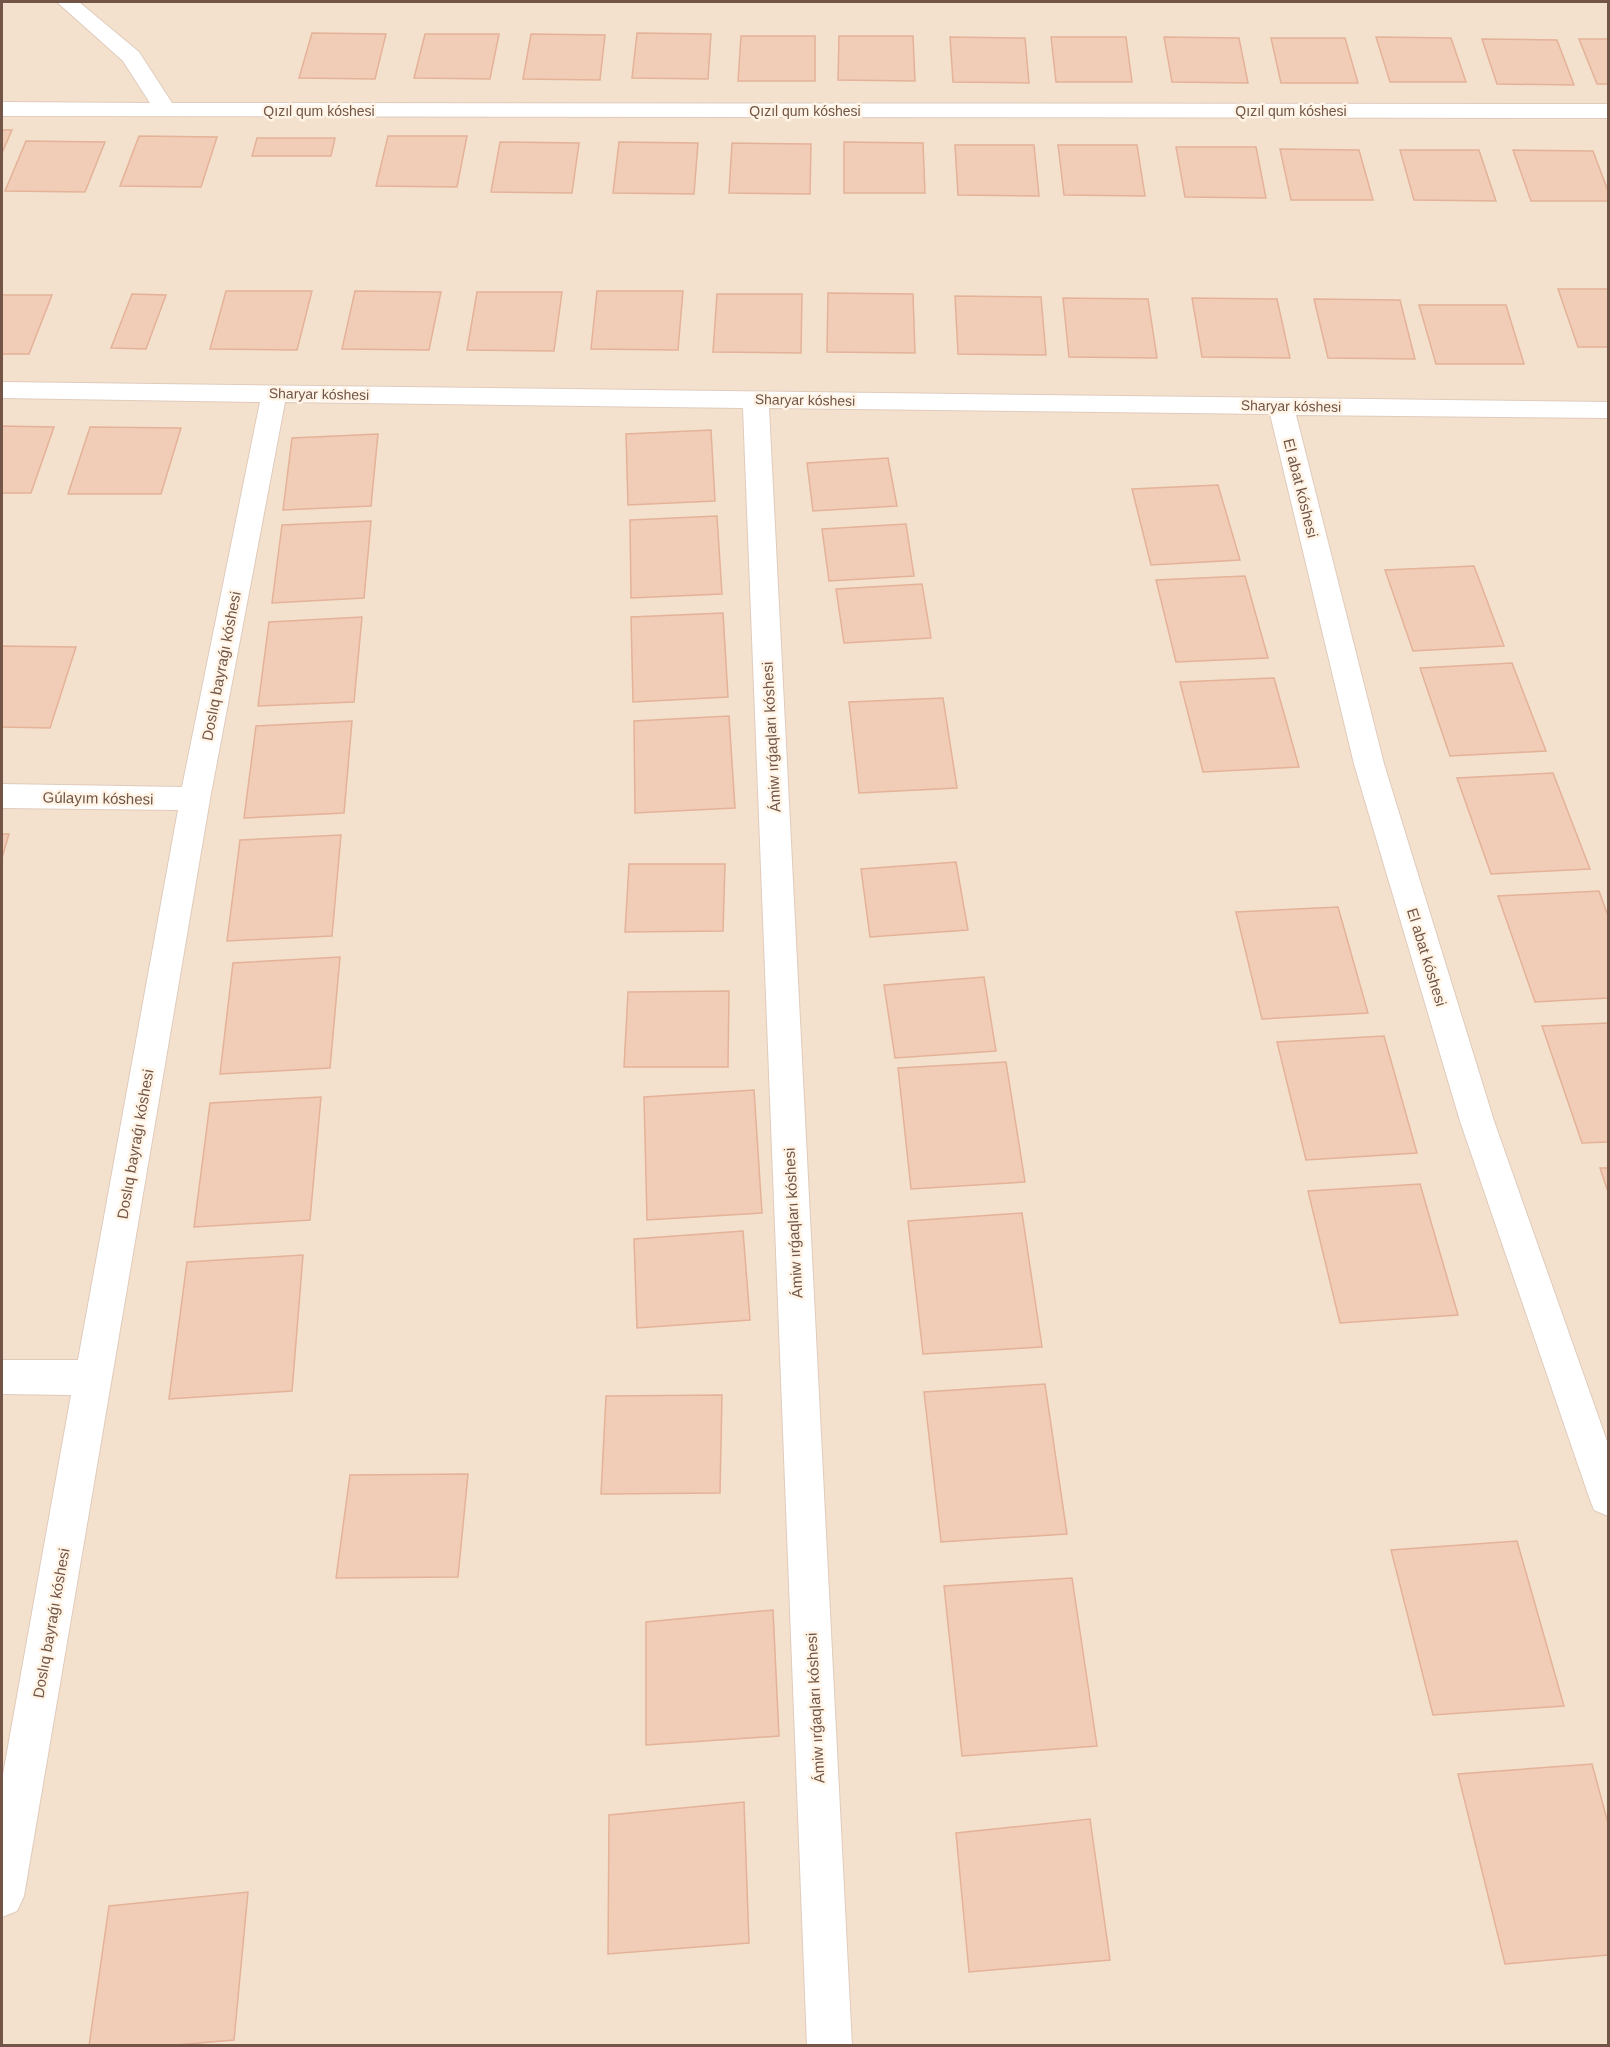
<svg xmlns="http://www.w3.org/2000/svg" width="1610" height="2047" font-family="Arial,sans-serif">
  <rect width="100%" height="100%" fill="#fcf0df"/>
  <path fill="#f3e1ce" d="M2,2H1608V2045L2,2046Z"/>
  <path fill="#f1ccb7" stroke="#e4b298" stroke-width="1.5" d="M312,33L386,34L375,79L299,78Z
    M637,33L711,34L708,79L632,78Z
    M425,34H499L490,79L414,78Z
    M531,34L605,35L600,80L523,79Z
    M741,36H815V81H738Z
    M839,36H913L915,81L838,80Z
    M950,37L1025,38L1029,83L953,82Z
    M1051,37H1126L1132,82H1056Z
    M1164,37L1239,38L1248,83L1172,82Z
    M1376,37L1451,38L1466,82H1390Z
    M1271,38H1345L1358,83H1281Z
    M1482,39L1557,40L1574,85L1497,84Z
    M1579,39H1608V84H1597Z
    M2,130H12L2,153Z
    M139,136L217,137L201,187L120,186Z
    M388,136H467L457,187L376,186Z
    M257,138H335L331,156H252Z
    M26,141L105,142L85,192L5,191Z
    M500,142L579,143L572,193L491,192Z
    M619,142L698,143L694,194L613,193Z
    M844,142L923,143L925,193H844Z
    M732,143L811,144L810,194L729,193Z
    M955,145H1034L1039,196L958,195Z
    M1058,145H1137L1145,196L1064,195Z
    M1176,147H1256L1266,198L1185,197Z
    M1280,149L1359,150L1373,200H1291Z
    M1400,150H1479L1496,201L1414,200Z
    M1513,150L1593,151L1608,191V201H1531Z
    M1558,289H1608V347H1578Z
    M226,291H312L297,350L210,349Z
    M355,291L441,292L429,350L342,349Z
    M597,291H683L678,350L591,349Z
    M477,292H562L554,351L467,350Z
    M828,293L913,294L915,353L827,352Z
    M132,294L166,295L146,349L111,348Z
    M717,294H802L801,353L713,352Z
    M2,295H52L29,354H2Z
    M955,296L1041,297L1046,355L958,354Z
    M1063,298L1148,299L1157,358L1069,357Z
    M1192,298L1277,299L1290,358L1202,357Z
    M1314,299L1400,300L1415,359L1328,358Z
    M1419,305H1506L1524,364H1436Z
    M2,426L54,427L31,493H2Z
    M90,427L181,428L161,494H68Z
    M711,430L715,501L628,505L626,434Z
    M378,434L371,506L283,510L292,438Z
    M888,458L897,506L813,511L807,463Z
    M1218,485L1240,560L1151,565L1132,489Z
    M717,516L722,594L631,598L630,520Z
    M371,521L364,598L272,603L282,525Z
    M906,524L914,576L829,581L822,529Z
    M1474,566L1504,646L1413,651L1385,570Z
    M1245,576L1268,658L1176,662L1156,580Z
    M922,584L931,638L844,643L836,589Z
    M723,613L728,697L633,702L631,617Z
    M362,617L354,702L258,706L269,622Z
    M2,646L76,647L50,728L2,727Z
    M1512,663L1546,751L1450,756L1420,668Z
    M1274,678L1299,767L1203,772L1180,682Z
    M943,698L957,788L859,793L849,702Z
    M729,716L735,808L635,813L634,721Z
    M352,721L344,813L244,818L256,726Z
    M1553,773L1590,869L1491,874L1457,778Z
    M2,834H9L2,858Z
    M341,835L332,936L227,941L240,840Z
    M956,862L968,930L870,937L861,869Z
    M629,864H725L723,931L625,932Z
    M1599,891L1608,916V998L1535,1002L1498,896Z
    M1338,907L1368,1013L1262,1019L1236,912Z
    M340,957L330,1068L220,1074L233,963Z
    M984,977L996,1051L895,1058L884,985Z
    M729,991L728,1067H624L628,992Z
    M1608,1023V1142L1582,1143L1542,1026Z
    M1384,1036L1417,1153L1306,1160L1277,1042Z
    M1006,1062L1025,1182L911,1189L898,1068Z
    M754,1090L762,1213L647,1220L644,1097Z
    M321,1097L310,1220L194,1227L210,1103Z
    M1600,1168H1608V1192Z
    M1420,1184L1458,1315L1340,1323L1308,1191Z
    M1022,1213L1042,1347L923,1354L908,1221Z
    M743,1231L750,1320L637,1328L634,1239Z
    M303,1255L292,1391L169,1399L187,1262Z
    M1045,1384L1067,1534L941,1542L924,1392Z
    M722,1395L720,1493L601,1494L606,1396Z
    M468,1474L458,1577L336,1578L350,1475Z
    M1517,1541L1564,1706L1433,1715L1391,1550Z
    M1072,1578L1097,1746L962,1756L944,1586Z
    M773,1610L779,1736L646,1745V1622Z
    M1592,1764L1608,1823V1955L1505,1964L1458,1774Z
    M744,1802L749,1943L608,1954L609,1815Z
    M1090,1819L1110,1960L969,1972L956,1833Z
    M248,1892L234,2040L164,2046H89L109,1906Z"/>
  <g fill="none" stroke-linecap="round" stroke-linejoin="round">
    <g stroke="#e0cbbc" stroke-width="2">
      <path id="street" d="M57,2H79L139,52L172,103L1608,104V118L2,116V102L150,103L123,61Z
        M2,382L1608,402V418L1296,415L1384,764L1494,1121L1608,1444V1516L1594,1510L1589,1497L1460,1121L1354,764L1270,414L769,408L852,2046H807L743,408L285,402L210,799L24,1896L17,1911L2,1917V1780L71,1395L2,1394V1360H78L178,810L2,808V784L182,787L260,402L2,398Z"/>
    </g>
    <use href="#street" fill="#fff" fill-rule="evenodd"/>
  </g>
  <g text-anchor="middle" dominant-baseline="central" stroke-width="5" stroke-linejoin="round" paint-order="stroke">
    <g font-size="14" fill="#725547" stroke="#fff4e5">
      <text x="319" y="111">Qızıl qum kóshesi</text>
      <text x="805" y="111">Qızıl qum kóshesi</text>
      <text x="1291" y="111">Qızıl qum kóshesi</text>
      <text transform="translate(319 394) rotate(1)">Sharyar kóshesi</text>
      <text transform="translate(805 400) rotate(1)">Sharyar kóshesi</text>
      <text transform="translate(1291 406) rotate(1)">Sharyar kóshesi</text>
    </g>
    <g font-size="15" fill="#725547" stroke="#fff4e5">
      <text transform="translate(1301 488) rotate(76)">El abat kóshesi</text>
      <text transform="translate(221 666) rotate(-79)">Doslıq bayraǵı kóshesi</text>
      <text transform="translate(771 737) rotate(-93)">Ámiw ırǵaqları kóshesi</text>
      <text transform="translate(98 798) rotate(1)">Gúlayım kóshesi</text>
      <text transform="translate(1427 957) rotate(73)">El abat kóshesi</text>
      <text transform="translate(135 1144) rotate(-80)">Doslıq bayraǵı kóshesi</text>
      <text transform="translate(793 1223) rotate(-93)">Ámiw ırǵaqları kóshesi</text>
      <text transform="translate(51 1623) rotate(-80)">Doslıq bayraǵı kóshesi</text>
      <text transform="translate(815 1708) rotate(-93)">Ámiw ırǵaqları kóshesi</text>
    </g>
  </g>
  <rect width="1610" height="2047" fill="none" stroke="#725547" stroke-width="6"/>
</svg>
